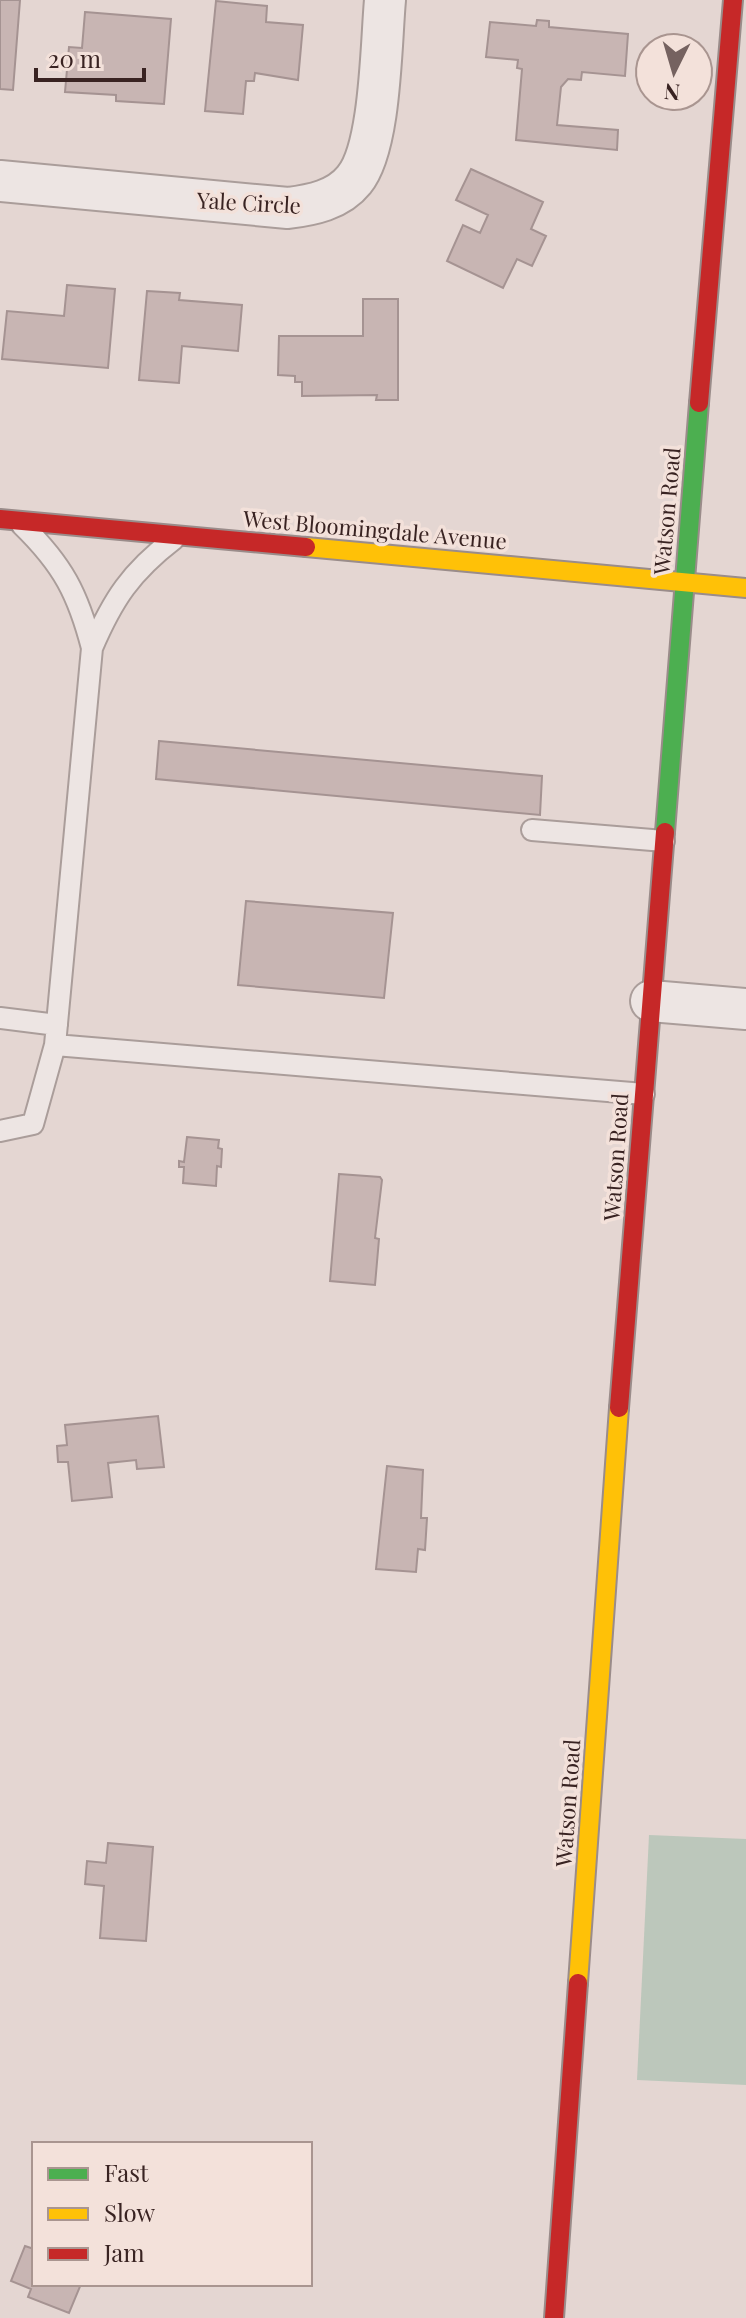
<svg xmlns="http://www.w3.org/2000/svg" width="746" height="2318" font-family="'Playfair Display',serif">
  <rect width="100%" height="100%" fill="#e4d6d2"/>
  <path fill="#bcc7bb" d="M649,1835L746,1839V2085L637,2080Z"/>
  <path fill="#c8b5b3" stroke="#a59392" stroke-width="2" d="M0,0H20L13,90L0,89Z
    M216,1L267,6L266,22L303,25L298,80L255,73L254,81H246L243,114L205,111Z
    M85,12L171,19L164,104L116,101V95L65,92L69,47L82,48Z
    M537,20L549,21V27L628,34L625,76L582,72L581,80L568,79L561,87L557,125L618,130L617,150L516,140L522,69L517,68L518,60L486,57L490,22L536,26Z
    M471,169L543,202L531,229L546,236L532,266L517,259L503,288L447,261L463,225L480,233L488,215L456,200Z
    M67,285L115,289L108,368L2,359L7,311L64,316Z
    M147,291L180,293L179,300L242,305L238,351L182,346L179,383L139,380Z
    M363,299H398V400H376L377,395L302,396V382H295V376L278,375L279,336H363Z
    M159,741L542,776L540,815L156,779Z
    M246,901L393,913L384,998L238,985Z
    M187,1137L219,1140L218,1148L222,1149L221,1167L217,1166L216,1186L183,1183L184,1167H179V1161L184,1162Z
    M339,1174L380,1177L382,1180L375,1238L379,1239L375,1285L330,1281Z
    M158,1416L164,1467L137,1469L136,1460L108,1463L112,1497L72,1501L68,1462H58L57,1446L67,1445L65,1425Z
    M387,1466L423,1470L421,1518H427L425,1550L418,1549L416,1572L376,1569Z
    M108,1843L153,1847L146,1941L100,1938L104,1886L85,1884L87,1861L106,1863Z
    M25,2246L34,2249V2284H81L69,2313L28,2297L31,2289L11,2281Z"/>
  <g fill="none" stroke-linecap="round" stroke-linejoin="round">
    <g stroke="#aa9d9a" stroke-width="24">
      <path id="lane" d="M22,525C63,565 78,594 92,648
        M174,539C131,572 113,599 92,648L55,1045L644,1094
        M532,830L664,841
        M0,1018L57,1025
        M0,1131L33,1124L55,1045"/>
    </g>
    <g stroke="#aa9d9a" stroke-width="44">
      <path id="street" d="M0,181L288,208C312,205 338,200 354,180C381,148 381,43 385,0
        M651,1001L746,1009"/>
    </g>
    <g stroke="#9a8c8a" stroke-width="22">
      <path id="fast" d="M665,832L699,403"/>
    </g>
    <g stroke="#9a8c8a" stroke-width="22">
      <path id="slow" d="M306,547L746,588
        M578,1983L619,1408"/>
    </g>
    <g stroke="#9a8c8a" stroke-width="22">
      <path id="jam" d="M699,403L733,0
        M0,519L306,547
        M619,1408L665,832
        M554,2318L578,1983"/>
    </g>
    <use href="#lane" stroke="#ede5e3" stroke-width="20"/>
    <use href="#street" stroke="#ede5e3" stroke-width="40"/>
    <use href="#fast" stroke="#4caf50" stroke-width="18"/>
    <use href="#slow" stroke="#ffc107" stroke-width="18"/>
    <use href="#jam" stroke="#c62828" stroke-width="18"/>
  </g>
  <g text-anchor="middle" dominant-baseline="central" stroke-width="7" stroke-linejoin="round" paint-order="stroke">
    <g font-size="22" fill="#392322" stroke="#f3e1da">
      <text transform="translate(249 202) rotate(3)">Yale Circle</text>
      <text transform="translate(666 511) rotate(-85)">Watson Road</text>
      <text transform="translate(375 529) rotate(5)">West Bloomingdale Avenue</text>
      <text transform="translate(615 1157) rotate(-86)">Watson Road</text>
      <text transform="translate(567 1803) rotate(-86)">Watson Road</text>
    </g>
  </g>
  <rect x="32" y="2142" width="280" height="144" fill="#f3e1da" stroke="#a99590" stroke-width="2"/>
  <rect x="48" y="2168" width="40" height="12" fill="#4caf50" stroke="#a99590" stroke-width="2"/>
  <text x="104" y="2182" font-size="24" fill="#392322">Fast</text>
  <rect x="48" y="2208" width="40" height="12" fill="#ffc107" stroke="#a99590" stroke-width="2"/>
  <text x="104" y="2222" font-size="24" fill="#392322">Slow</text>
  <rect x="48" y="2248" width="40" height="12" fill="#c62828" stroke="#a99590" stroke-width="2"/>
  <text x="104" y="2262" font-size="24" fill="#392322">Jam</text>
  <g transform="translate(674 72) rotate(185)"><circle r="38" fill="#f3e1da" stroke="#a99590" stroke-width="2"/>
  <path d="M0-6L14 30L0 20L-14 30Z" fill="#756260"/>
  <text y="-12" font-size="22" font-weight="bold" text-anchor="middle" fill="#392322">N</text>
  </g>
  <path d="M36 68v12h108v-12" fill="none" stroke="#392322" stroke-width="4"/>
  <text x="48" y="68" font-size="24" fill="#392322" stroke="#f3e1da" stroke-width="6" paint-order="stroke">20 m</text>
</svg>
